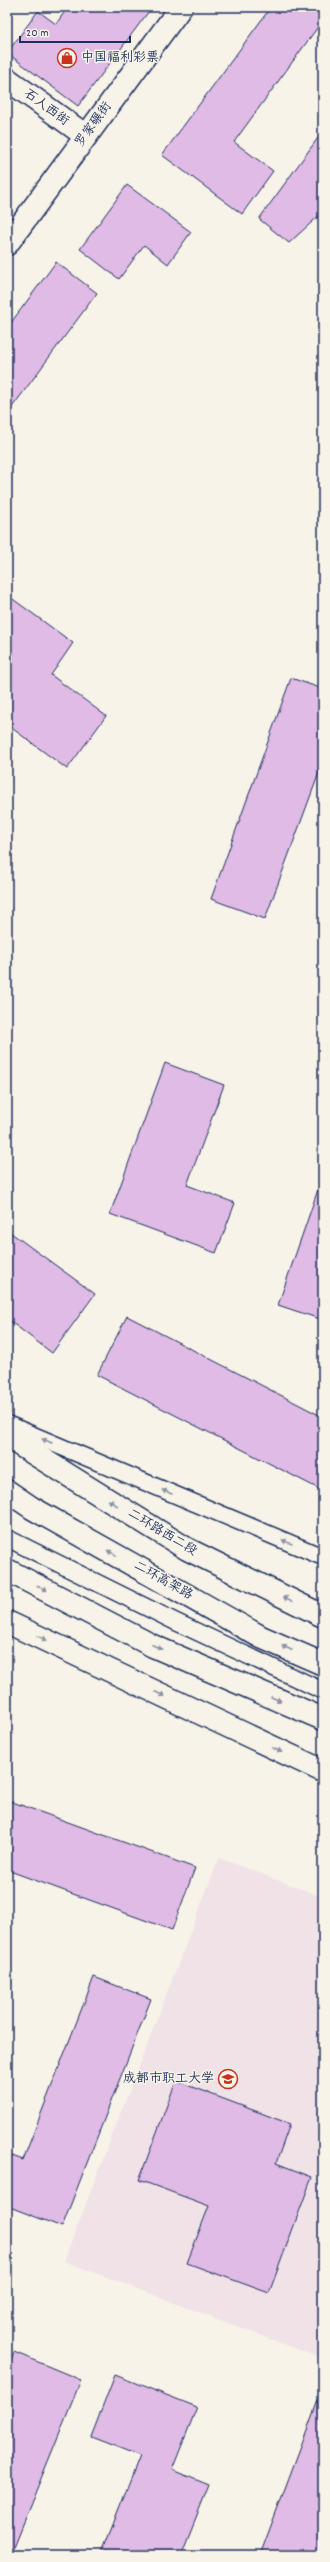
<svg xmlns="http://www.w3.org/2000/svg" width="330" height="2562" font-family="Dekko,'LXGW WenKai TC',sans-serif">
  <rect width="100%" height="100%" fill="#f7f3e8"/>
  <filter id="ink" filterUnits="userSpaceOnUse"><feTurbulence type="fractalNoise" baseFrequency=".025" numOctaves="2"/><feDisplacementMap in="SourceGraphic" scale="8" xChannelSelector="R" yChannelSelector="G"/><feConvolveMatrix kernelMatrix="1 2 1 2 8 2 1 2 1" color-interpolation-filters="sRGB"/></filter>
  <g filter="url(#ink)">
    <path fill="#f0e2e7" d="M219,1858L323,1897V2359L64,2261Z"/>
    <path fill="#dfbbe5" stroke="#1b2f5e" d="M68,7H152L78,106L7,53L38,11L56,24Z
      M271,7H323V20L234,142L273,171L242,214L162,155Z
      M323,131V212L289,243L259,219Z
      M127,185L191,232L168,264L144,245L119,279L80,249Z
      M56,262L97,293L7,414V328Z
      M10,597L73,643L51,675L106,716L67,769L9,726L7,728V601Z
      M291,678L323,689V762L265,919L211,899Z
      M165,1063L224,1085L187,1185L235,1203L216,1253L110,1214Z
      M323,1175V1320L278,1305Z
      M7,1230L95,1294L52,1353L7,1319Z
      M127,1316L323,1417V1491L97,1375Z
      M7,1800L195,1868L172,1930L7,1870Z
      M94,1977L151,1999L62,2227L7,2206V2154L23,2160Z
      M176,2081L290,2124L276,2163L312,2177L269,2293L187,2263L209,2206L139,2180Z
      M14,2352L81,2380L10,2555H7V2369Z
      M115,2375L197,2407L172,2470L209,2485L181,2555H101L140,2456L91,2437Z
      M323,2387V2555H260Z"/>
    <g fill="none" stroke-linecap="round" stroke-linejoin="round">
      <g stroke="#1b2f5e" stroke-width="19">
        <path id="lane" d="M7,1424L323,1557
          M7,1538L174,1621L323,1691"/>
      </g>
      <g stroke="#1b2f5e" stroke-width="25">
        <path id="street" d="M7,79L86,136
          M7,244L181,7"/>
      </g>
      <g stroke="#1b2f5e" stroke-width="25">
        <path id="secondary" d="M7,1437L187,1549L323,1616
          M7,1622L323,1771"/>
      </g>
      <g stroke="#1b2f5e" stroke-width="25">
        <path id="highway" d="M7,1491L32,1508L261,1637L323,1664
          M7,1570L153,1646L323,1719"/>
      </g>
      <use href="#lane" stroke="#f7f3e8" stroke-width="16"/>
      <use href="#street" stroke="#f7f3e8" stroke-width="22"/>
      <use href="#secondary" stroke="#f7f3e8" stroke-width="22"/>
      <use href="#highway" stroke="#f7f3e8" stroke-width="22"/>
    </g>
    <defs><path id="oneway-solid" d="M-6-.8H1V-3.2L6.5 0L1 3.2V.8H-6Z"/></defs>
    <g fill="#8991a3">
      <use href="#oneway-solid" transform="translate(47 1441) rotate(-157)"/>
      <use href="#oneway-solid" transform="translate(167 1492) rotate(-157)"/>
      <use href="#oneway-solid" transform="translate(113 1503) rotate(-148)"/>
      <use href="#oneway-solid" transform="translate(287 1542) rotate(-158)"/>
      <use href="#oneway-solid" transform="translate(112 1553) rotate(-151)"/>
      <use href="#oneway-solid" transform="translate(42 1588) rotate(28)"/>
      <use href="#oneway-solid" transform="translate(288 1599) rotate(-154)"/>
      <use href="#oneway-solid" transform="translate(42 1638) rotate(25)"/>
      <use href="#oneway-solid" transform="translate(157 1647) rotate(24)"/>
      <use href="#oneway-solid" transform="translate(287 1648) rotate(-156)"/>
      <use href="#oneway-solid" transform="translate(160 1694) rotate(25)"/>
      <use href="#oneway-solid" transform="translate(276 1699) rotate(23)"/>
      <use href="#oneway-solid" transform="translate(277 1750) rotate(25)"/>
    </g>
  </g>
  <defs>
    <g id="shop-ring" transform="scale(1)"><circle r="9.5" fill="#f7f3e8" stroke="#c8321e" stroke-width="1.5"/><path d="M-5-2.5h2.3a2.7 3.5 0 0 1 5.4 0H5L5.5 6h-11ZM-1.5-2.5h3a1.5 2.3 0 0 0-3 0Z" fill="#c8321e"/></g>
    <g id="university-ring" transform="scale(1)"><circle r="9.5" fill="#f7f3e8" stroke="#c8321e" stroke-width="1.5"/><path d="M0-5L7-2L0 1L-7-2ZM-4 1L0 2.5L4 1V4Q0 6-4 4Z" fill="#c8321e"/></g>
  </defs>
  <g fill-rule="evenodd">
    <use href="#shop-ring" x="67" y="58"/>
    <use href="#university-ring" x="228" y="2079"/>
  </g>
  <g text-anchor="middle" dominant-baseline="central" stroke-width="3" stroke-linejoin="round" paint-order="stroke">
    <g font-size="13" fill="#1b2f5e" stroke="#f7f3e8" text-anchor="start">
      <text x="81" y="58">中国福利彩票</text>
      <text x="214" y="2079" text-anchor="end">成都市职工大学</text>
    </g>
    <g font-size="13" fill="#1b2f5e" stroke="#f7f3e8">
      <text transform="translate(46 108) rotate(36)">石人西街</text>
      <text transform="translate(94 125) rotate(-54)">罗家碾街</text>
      <text transform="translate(162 1533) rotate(31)">二环路西二段</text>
      <text transform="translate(163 1581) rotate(29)">二环高架路</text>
    </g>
  </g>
  <rect width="330" height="2562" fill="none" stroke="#f7f3e8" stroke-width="24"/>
  <rect x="12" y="12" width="306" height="2538" fill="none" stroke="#1b2f5e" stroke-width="1.5" filter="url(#ink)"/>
  <path d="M20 36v6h110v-6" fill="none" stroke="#1b2f5e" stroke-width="2"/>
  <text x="26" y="36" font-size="12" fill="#1b2f5e" stroke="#f7f3e8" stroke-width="3" paint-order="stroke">20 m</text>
</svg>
